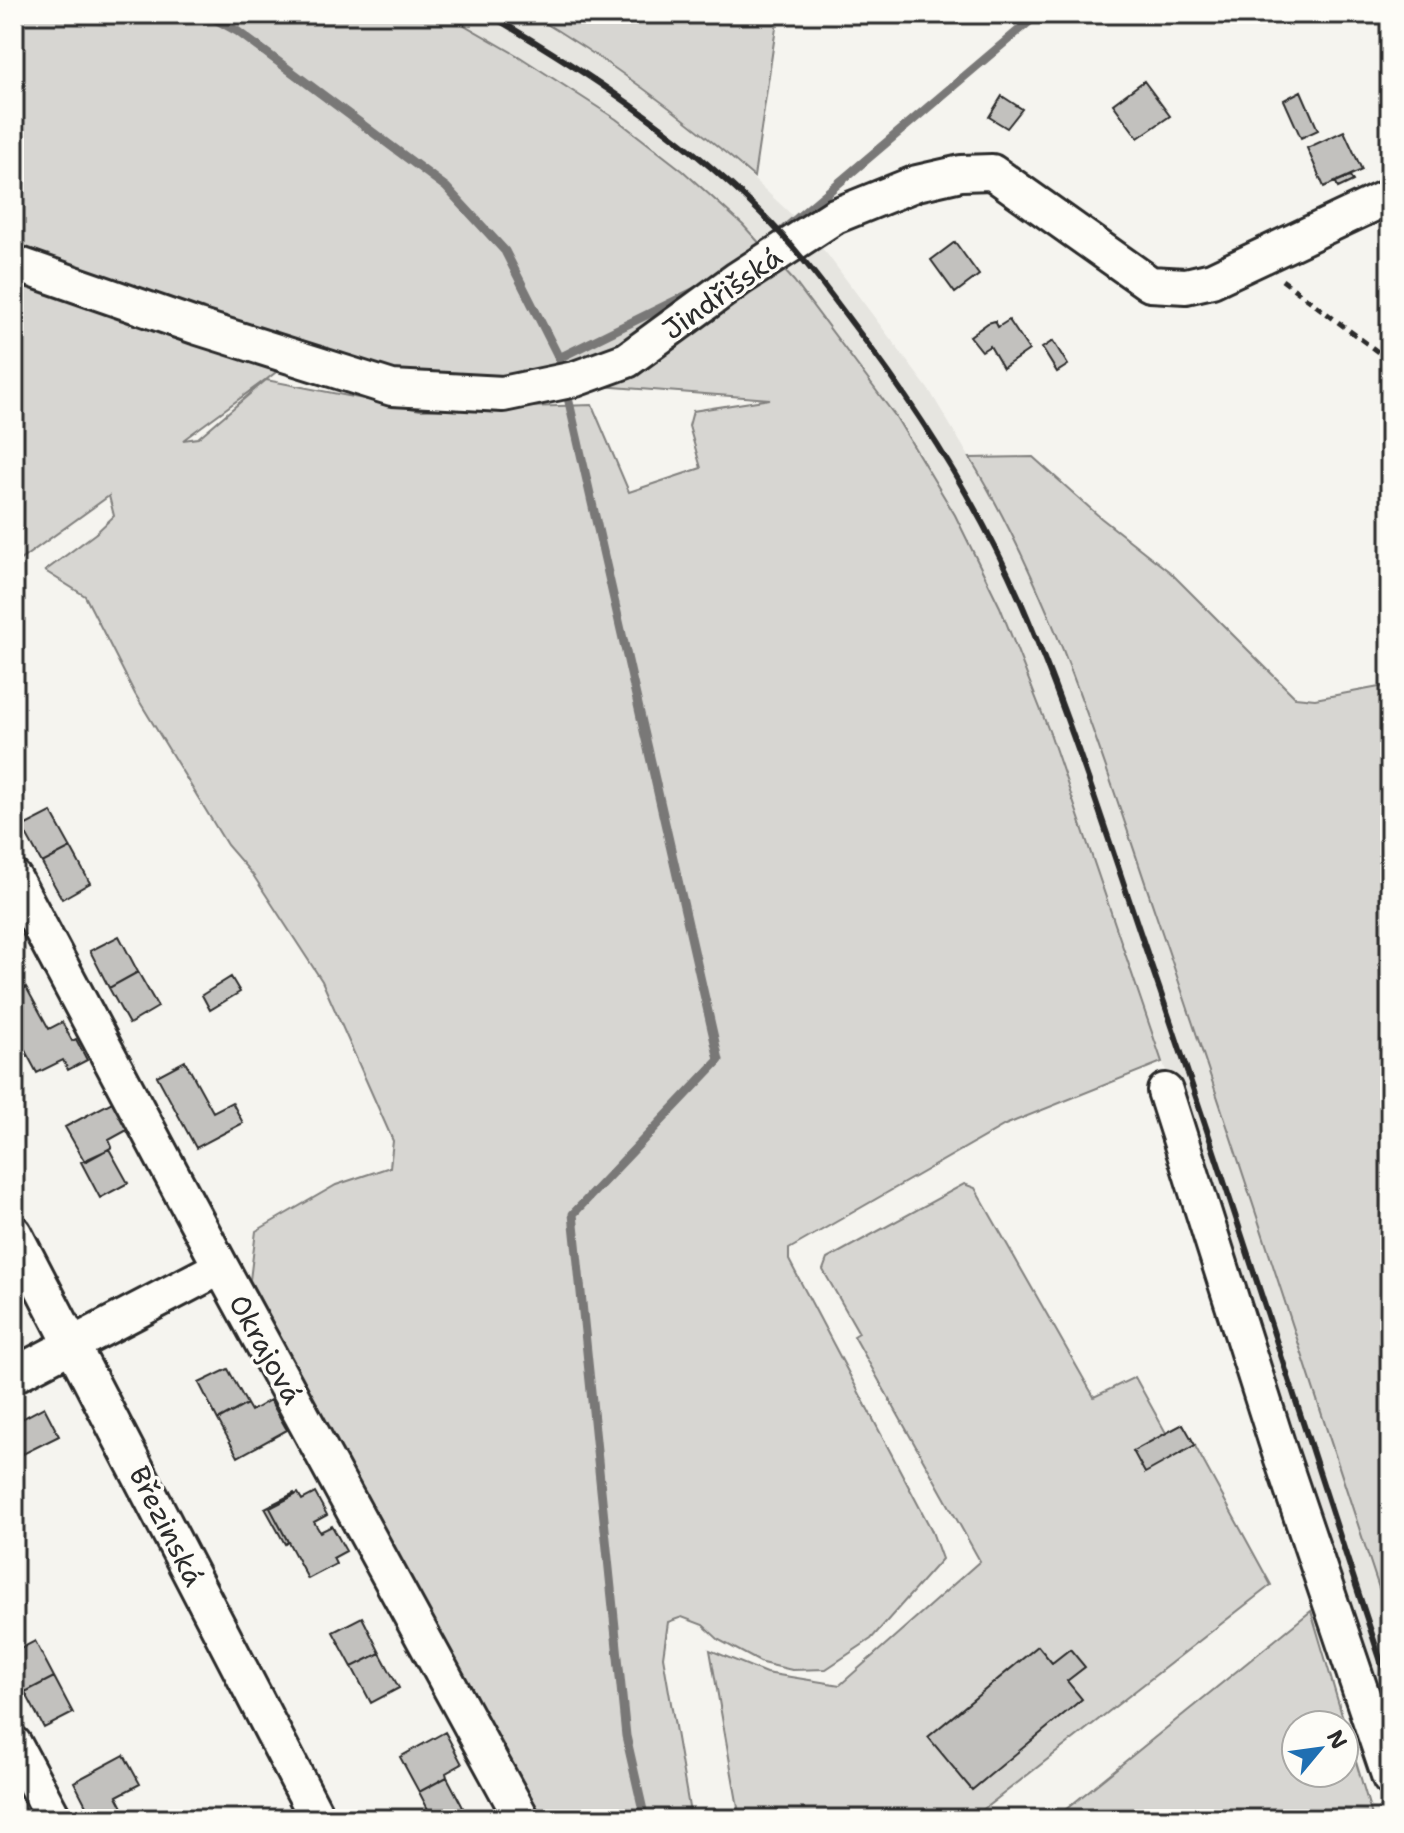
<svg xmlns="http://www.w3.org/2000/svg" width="1404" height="1833" font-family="'Shantell Sans',sans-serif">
  <rect width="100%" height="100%" fill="#f5f4ef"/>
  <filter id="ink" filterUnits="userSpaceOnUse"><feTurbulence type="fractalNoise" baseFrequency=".0125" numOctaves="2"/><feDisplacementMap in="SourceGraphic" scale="16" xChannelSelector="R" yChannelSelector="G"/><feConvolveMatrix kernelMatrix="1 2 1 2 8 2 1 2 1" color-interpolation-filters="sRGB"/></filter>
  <g filter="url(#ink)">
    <path fill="#e6e5e0" d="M445,14H530L641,84L709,138L792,215L827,254L931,393L992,495L1039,590L1091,721L1242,1164L1390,1621V1757L1202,1177L1052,736L955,515L896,417L794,281L743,225L682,171L616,119L520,57Z"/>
    <path fill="#d7d6d2" stroke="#81807e" stroke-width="2" fill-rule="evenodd" d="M14,14H445L520,57L616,119L683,171L743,225L794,281L896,417L955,515L1000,607L1051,736L1162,1062L1005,1125L789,1249V1260L931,1529L942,1559L871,1639L826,1669L792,1670L762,1663L719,1640L703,1625L682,1617L668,1622L663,1657L691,1819H544L493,1732L250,1280L256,1231L336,1185L390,1167L393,1141L322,981L253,875L227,845L135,694L85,596L45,571L96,533L114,516L109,496L16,563L14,560ZM289,362L770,399L693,411L689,426L701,468L629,492L592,405L420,410L266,380ZM266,380L198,438L183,440L265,380Z
      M530,14H778L754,177C684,116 610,61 530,14Z
      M1033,457L1101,518L1171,573L1295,697L1315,699L1390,685V1621C1311,1385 1236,1147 1155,912C1102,757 1055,599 970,458Z
      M964,1184L975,1188L1094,1397L1135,1377L1166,1433L1183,1424L1271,1585L971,1819H740L710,1650L766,1673L840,1685L980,1561L854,1336L859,1333L823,1270L827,1259Z
      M1311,1611L1373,1819H1054ZM1296,1725H1344V1773H1296Z"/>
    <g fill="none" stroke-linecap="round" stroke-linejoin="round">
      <path stroke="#797877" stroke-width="9" d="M206,14L237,31L446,187L505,251L559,358
        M781,232L1038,14
        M645,1819L626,1736L573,1214L719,1060L559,358L697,290"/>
    </g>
    <path fill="#c2c1be" stroke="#2b2b2b" stroke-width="2" d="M1144,81L1170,116L1138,138L1113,104Z
      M1301,91L1318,130L1301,138L1284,100Z
      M1002,96L1022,109L1007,128L989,117Z
      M1344,131L1362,170L1324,187L1307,148Z
      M1350,176L1353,181L1338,188L1336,182Z
      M955,242L979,275L955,293L931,260Z
      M1009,320L1029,350L1003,368L990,346L982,351L970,336L988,323L995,321L998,327Z
      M1053,341L1068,365L1057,372L1042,348Z
      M51,812L71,848L42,863L22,827Z
      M71,848L90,883L62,899L42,863Z
      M119,936L138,972L109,988L90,951Z
      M138,972L158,1007L129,1024L109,988Z
      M231,977L240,992L210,1010L202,995Z
      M26,987L49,1029L62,1022L72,1041L76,1039L87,1060L68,1070L63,1060L37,1073L14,1030V994Z
      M185,1061L213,1112L232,1102L243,1123L196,1148L157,1076Z
      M114,1101L129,1129L109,1140L112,1147L85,1162L65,1127Z
      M109,1149L128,1183L100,1198L81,1162Z
      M228,1369L247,1404L218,1420L199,1383Z
      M270,1400L287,1430L238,1457L218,1420L247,1404L251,1411Z
      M44,1407L59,1436L23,1454L14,1437V1423Z
      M1183,1424L1195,1445L1145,1473L1133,1451Z
      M14,1437L23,1454L14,1459Z
      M294,1493L295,1495L270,1508L288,1542L285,1544L265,1508Z
      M298,1493L302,1500L315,1493L327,1515L314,1522L320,1532L332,1526L346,1551L333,1558L336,1564L308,1579L270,1508Z
      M362,1617L380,1653L352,1667L333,1632Z
      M35,1641L54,1677L25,1692L14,1670V1652Z
      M1038,1646L1052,1663L1070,1649L1085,1667L1067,1681L1082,1699L972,1790L928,1737Z
      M380,1653L399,1688L371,1703L352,1667Z
      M54,1677L73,1713L44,1728L25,1692Z
      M445,1732L462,1764L446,1773L447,1777L419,1792L400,1757Z
      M124,1755L140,1784L117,1796L129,1819H93L74,1782Z
      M447,1777L466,1813L455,1819H433L419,1792Z"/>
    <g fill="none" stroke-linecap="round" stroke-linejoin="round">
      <g stroke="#2b2b2b" stroke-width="40">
        <path id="street" d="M14,263L198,327L392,388L503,394L575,379L627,360L738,279L835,216L917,183L961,173L992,172L1150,284L1186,286L1212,280L1390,196
          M14,878L221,1267L522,1819
          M1165,1091L1279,1450L1390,1778
          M14,1233L318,1819
          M14,1375L221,1267
          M14,1744L54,1819"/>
      </g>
      <path stroke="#2b2b2b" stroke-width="5" stroke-dasharray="8 6" stroke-linecap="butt" d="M1282,280L1390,361"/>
      <use href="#street" stroke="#fdfcf7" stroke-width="34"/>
      <path stroke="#2b2b2b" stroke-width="6" d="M488,14C584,70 678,132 758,210C793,244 823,284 852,323C918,409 976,500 1020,600C1073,723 1112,852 1156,979C1237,1215 1312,1453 1390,1689"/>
    </g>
  </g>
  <g text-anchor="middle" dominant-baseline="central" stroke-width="7" stroke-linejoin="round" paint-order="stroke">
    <g font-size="28" fill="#2b2b2b" stroke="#fdfcf7">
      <text transform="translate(722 293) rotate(-35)">Jindřišská</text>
      <text transform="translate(266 1349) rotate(61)">Okrajová</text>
      <text transform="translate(167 1526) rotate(63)">Březinská</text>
    </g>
  </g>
  <rect width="1404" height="1833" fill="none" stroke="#fdfcf7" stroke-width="48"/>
  <rect x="24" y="24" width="1356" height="1785" fill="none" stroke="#2b2b2b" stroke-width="3" filter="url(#ink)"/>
  <g transform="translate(1320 1749) rotate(61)"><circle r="38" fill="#fdfcf7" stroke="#a9a8a5" stroke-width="2"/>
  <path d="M0-6L14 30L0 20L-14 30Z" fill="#1f6fb2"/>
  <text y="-12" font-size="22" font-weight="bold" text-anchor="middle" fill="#2b2b2b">N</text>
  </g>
</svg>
